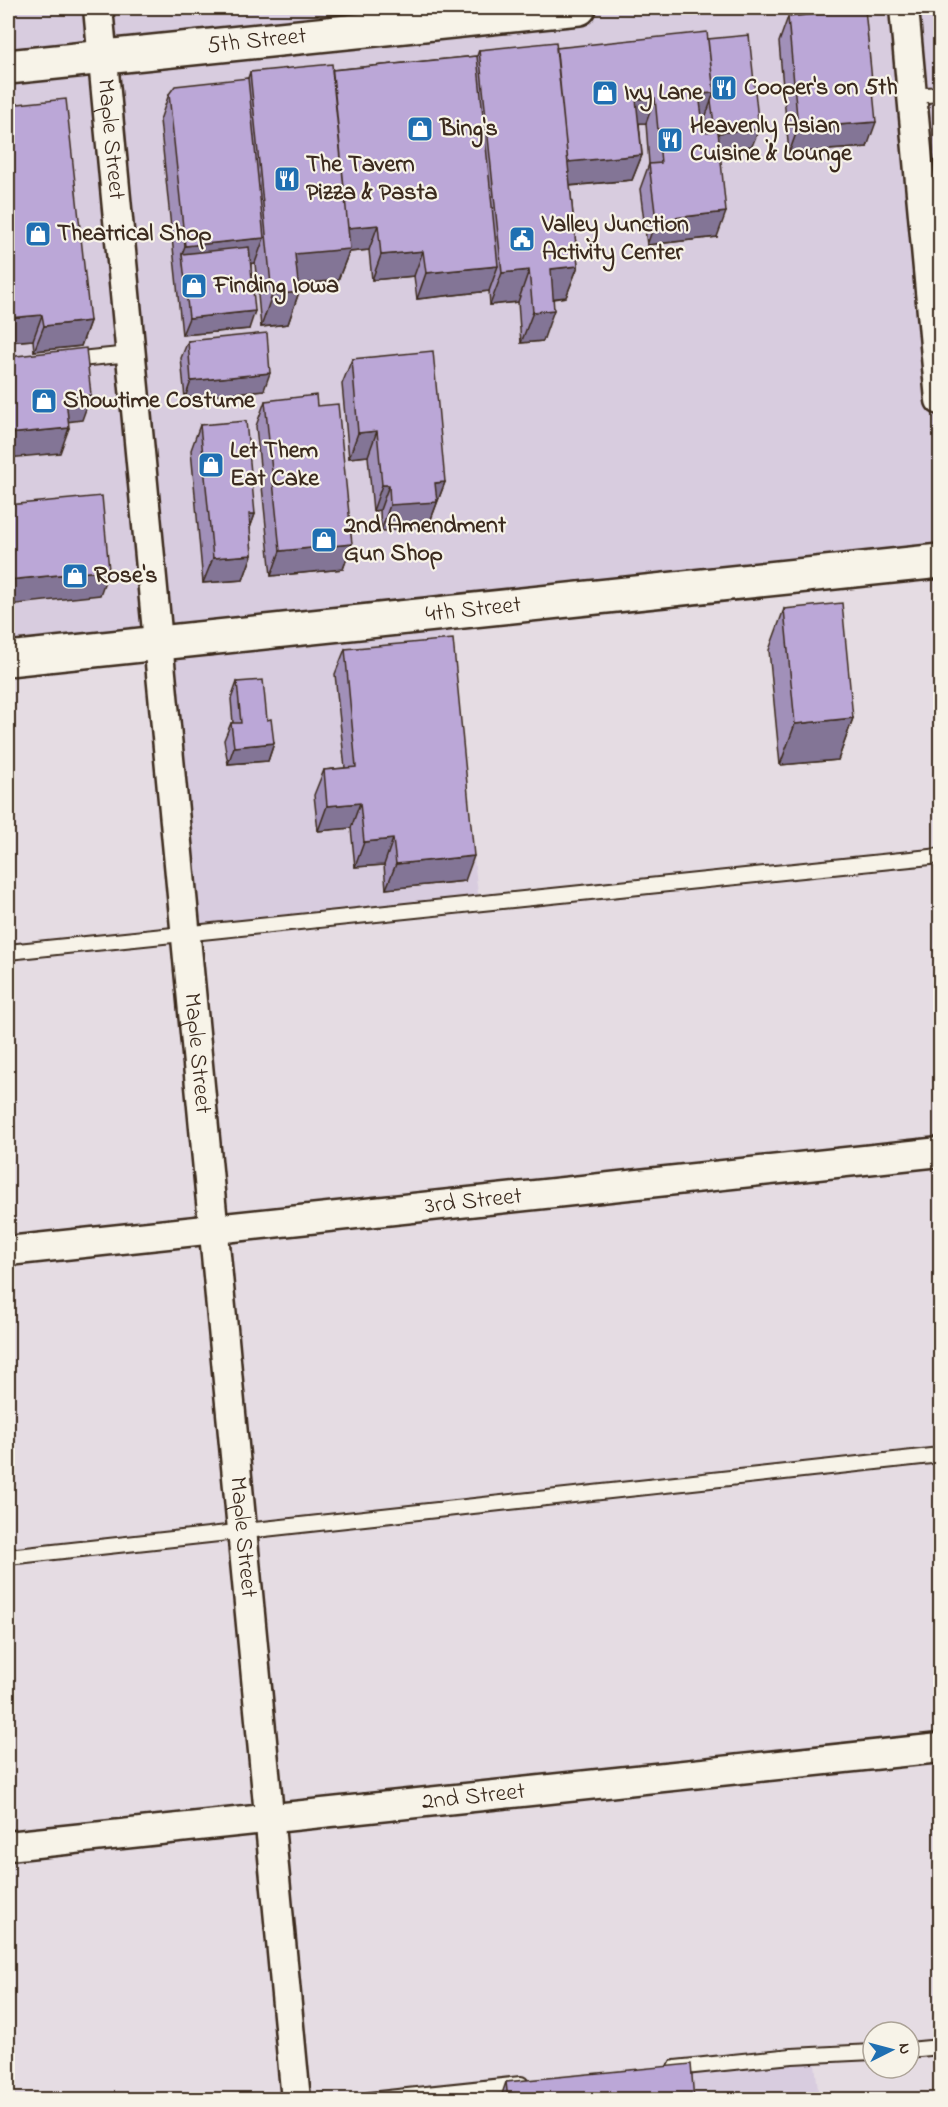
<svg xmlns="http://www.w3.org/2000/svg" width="948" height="2107" font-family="'Indie Flower',sans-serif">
  <rect width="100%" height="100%" fill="#e5dce3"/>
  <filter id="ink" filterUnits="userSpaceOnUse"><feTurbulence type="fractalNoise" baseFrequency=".0167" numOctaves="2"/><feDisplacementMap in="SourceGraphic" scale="12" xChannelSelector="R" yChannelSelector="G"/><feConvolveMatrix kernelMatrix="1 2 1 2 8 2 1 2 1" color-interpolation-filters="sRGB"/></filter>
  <g filter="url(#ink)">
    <path fill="#d8ccdf" d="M8,8H940V561L448,613L479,904L185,935L158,644L8,659Z
      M814,2055L819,2099L369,2100Z"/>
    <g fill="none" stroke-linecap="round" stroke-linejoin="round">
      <g stroke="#3b2a1e" stroke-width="18">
        <path id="lane" d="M912,96L940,94
          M70,360L130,354
          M8,952L940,856
          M8,1557L940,1455
          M909,2050L940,2047
          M675,2068L792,2056L873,2052
          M369,2100L521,2084"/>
      </g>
      <g stroke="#3b2a1e" stroke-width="33">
        <g id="street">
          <path id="s1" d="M98,8L296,2100"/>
          <path d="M904,8L940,400"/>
          <path id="s2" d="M8,1251L940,1152"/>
          <path id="s3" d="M8,1846L940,1748"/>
        </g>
      </g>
      <g stroke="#3b2a1e" stroke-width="38">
        <g id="secondary">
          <path id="s4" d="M8,67L579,8"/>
          <path id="s5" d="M8,659L940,561"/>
        </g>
      </g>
      <use href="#lane" stroke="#f7f3e8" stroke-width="14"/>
      <use href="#street" stroke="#f7f3e8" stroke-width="28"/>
      <use href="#secondary" stroke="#f7f3e8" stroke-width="33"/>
    </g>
    <path fill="#a190b9" stroke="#3b2a1e" stroke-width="1.5" fill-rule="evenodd" d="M788,17L867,147L789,153L779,42Z
      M708,39L752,146L720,150L717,237L647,245L640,189L649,164L646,123H639L642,155L632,180L570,186L578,266L566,297L553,299L543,341L521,343L518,302L490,305L489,291L417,299L414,276L372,280L369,250L349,252L338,280L298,284L299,292L288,324L261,327L255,263H251L249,329L182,335L160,120L169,94L248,78L250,72L332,70L477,56L479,50L556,48ZM702,118H705L706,132H704Z
      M8,105L90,321L81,346L34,351L33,340L8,342Z
      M188,341L264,390L185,398L181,358Z
      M352,359L445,482L428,527L381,531L380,510L373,511L368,456L349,458L342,384Z
      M265,401L317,406L352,544L343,569L271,576L256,426Z
      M200,425L255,514L250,528L252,555L243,580L203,583L191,450Z
      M784,609L853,718L838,760L780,765L769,650Z
      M345,649L465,881L386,889L384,865L355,867L351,828L318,831L314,795L324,770L345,768L335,674Z
      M237,682L267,720L274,743L268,761L228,764L224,740L231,723H233L231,699Z
      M506,2082L694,2100H500Z"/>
    <path fill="#837596" stroke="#3b2a1e" stroke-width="1.5" d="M714,93L705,118L690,119L699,94Z
      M655,98L646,123L627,124L636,99Z
      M876,122L867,147L789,153L798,128Z
      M759,129L752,146L708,151L715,133Z
      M642,155L632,180L555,187L564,162Z
      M726,212L717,237L647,245L656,220Z
      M378,225L369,250L349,252L338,280L284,286L295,254L345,228Z
      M264,238L255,263L184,270L182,254L185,246Z
      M423,251L414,276L372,280L381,255Z
      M498,266L489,291L417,299L426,273Z
      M578,266L566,297L539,300L551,269Z
      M529,270L518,302L490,305L502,273Z
      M299,292L288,324L261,327L272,295Z
      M554,310L543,341L521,343L533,312Z
      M255,311L249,329L182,335L189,318Z
      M42,315L33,340L8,342V318Z
      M90,321L81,346L34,351L44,326Z
      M270,373L264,390L185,398L191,381Z
      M91,395L82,420L57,423L66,398Z
      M69,428L60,453L8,458V434Z
      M377,431L368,456L349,458L358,433Z
      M445,482L428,527L381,531L390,505L435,483Z
      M382,485H389L380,510L373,511Z
      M249,514H255L246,539Z
      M352,544L343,569L271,576L280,551Z
      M252,555L243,580L203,583L213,558Z
      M109,570L100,595L8,605V580Z
      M853,718L838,760L780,765L795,724Z
      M274,743L268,761L228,764L234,747Z
      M360,803L351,828L318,831L327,806Z
      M393,839L384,865L355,867L364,842Z
      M474,856L465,881L386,889L396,864Z"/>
    <path fill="#bba7d7" stroke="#3b2a1e" stroke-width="1.5" d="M865,9L876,122L798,128L788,17Z
      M707,32L714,93L699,94L704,132L718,131L726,212L656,220L649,164L661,163L655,98L636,99L642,155L568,162L556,48Z
      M749,35L759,129L718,133V131H715L711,101L714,93L708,39Z
      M556,42L578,266L551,269L554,310L533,312L529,270L502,273L479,50Z
      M477,56L498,266L426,273L423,251L381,255L378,225L348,228L332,70Z
      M332,64L350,249L295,254L299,292L272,295L250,72Z
      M248,78L264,238L185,246L169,94L175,86Z
      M66,99L90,321L44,326L42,315L8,318V105Z
      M249,247L255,311L189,318L182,254Z
      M267,333L270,373L191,381L188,341Z
      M86,348L91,395L66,398L69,428L8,434V357Z
      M433,351L445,482L435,483L437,502L390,505L389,485H382L377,431L358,433L352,359Z
      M316,395L317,406L338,404L352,544L280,551L265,401Z
      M246,421L255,514H249L252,555L213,558L200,425Z
      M102,496L109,570L8,580V505Z
      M842,603L853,718L795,724L784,609Z
      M453,639L474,856L396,864L393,839L364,842L360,803L327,806L324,770L356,767L345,649Z
      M263,680L267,720L271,719L274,743L234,747L231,723H241L237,682Z
      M691,2064L694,2100H508L506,2082Z"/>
  </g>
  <defs>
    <g id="restaurant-square" transform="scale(1.35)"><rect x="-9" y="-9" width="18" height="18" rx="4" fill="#1f6fb2" stroke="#f7f3e8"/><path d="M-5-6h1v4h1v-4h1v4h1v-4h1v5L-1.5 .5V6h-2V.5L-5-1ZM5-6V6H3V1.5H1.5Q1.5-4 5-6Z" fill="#fff"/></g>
    <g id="shop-square" transform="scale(1.35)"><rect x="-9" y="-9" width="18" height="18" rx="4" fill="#1f6fb2" stroke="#f7f3e8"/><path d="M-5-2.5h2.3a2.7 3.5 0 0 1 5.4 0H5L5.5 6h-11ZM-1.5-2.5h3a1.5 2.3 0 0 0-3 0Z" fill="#fff"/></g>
    <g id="civic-square" transform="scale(1.35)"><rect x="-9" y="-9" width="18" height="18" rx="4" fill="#1f6fb2" stroke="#f7f3e8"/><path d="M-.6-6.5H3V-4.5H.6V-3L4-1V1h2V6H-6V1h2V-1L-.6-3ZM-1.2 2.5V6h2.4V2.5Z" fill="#fff"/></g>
  </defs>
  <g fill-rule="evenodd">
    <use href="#restaurant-square" x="724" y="88"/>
    <use href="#shop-square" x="605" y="93"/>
    <use href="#shop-square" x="420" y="129"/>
    <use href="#restaurant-square" x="670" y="140"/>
    <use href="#restaurant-square" x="287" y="179"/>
    <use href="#shop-square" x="38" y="234"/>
    <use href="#civic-square" x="522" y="239"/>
    <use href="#shop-square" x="194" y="286"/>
    <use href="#shop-square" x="44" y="401"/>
    <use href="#shop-square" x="211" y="465"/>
    <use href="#shop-square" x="324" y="540"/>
    <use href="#shop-square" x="75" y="576"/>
  </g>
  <g text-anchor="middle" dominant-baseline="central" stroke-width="4.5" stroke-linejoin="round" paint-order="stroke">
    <g font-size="24" fill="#3b2a1e" stroke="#f7f3e8">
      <text stroke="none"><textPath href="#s4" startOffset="250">5th Street</textPath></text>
      <text stroke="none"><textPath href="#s1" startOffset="132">Maple Street</textPath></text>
      <text stroke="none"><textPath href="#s5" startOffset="468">4th Street</textPath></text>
      <text stroke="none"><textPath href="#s1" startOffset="1050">Maple Street</textPath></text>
      <text stroke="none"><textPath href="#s2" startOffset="468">3rd Street</textPath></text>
      <text stroke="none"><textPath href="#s1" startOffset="1536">Maple Street</textPath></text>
      <text stroke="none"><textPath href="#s3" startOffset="468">2nd Street</textPath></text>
    </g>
    <g font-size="24" font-weight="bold" fill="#3b2a1e" stroke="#f7f3e8" text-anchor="start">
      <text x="744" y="88">Cooper's on 5th</text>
      <text x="624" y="93">Ivy Lane</text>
      <text x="690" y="126">Heavenly Asian<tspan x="690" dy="28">Cuisine &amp; Lounge</tspan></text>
      <text x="440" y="129">Bing's</text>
      <text x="306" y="165">The Tavern<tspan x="306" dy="28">Pizza &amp; Pasta</tspan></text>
      <text x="542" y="225">Valley Junction<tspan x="542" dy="28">Activity Center</tspan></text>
      <text x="57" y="234">Theatrical Shop</text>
      <text x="214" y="286">Finding Iowa</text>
      <text x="63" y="401">Showtime Costume</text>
      <text x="230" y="451">Let Them<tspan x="230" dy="28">Eat Cake</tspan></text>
      <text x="344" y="526">2nd Amendment<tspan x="344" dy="28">Gun Shop</tspan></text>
      <text x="94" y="576">Rose's</text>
    </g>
  </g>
  <rect width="948" height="2107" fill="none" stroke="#f7f3e8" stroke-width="30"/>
  <rect x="15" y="15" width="918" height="2077" fill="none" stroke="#3b2a1e" stroke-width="2" filter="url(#ink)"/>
  <g transform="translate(891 2050) rotate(84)"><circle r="28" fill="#f7f3e8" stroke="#aca397" stroke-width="1.5"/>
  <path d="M0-4.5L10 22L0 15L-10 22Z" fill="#1f6fb2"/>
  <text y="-9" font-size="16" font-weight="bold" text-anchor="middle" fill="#3b2a1e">N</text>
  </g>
</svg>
